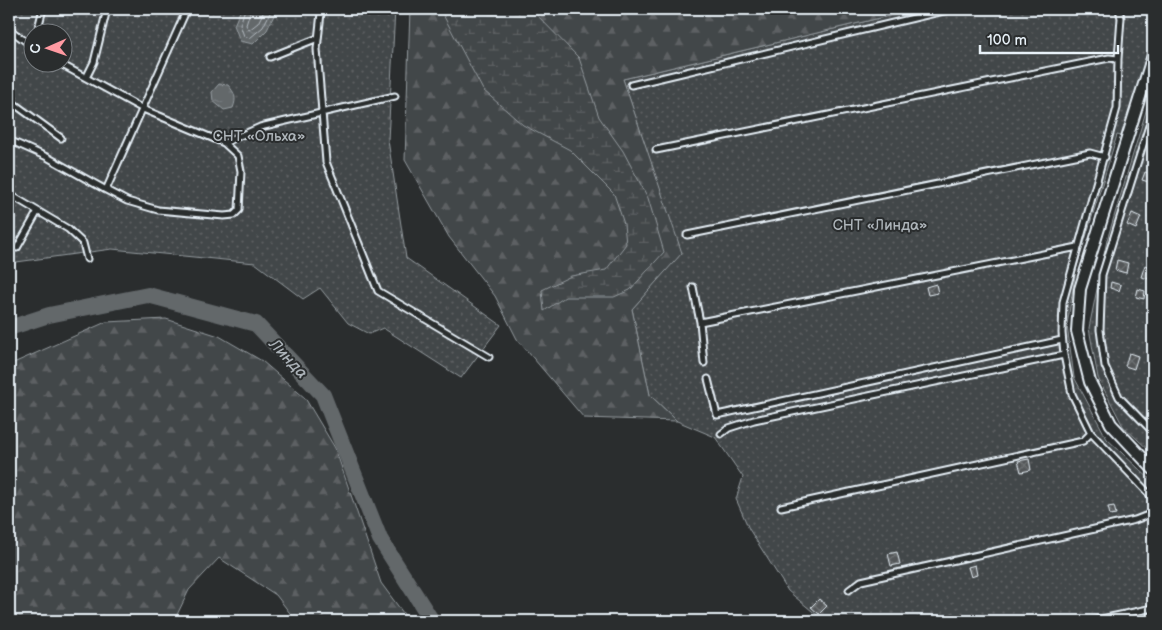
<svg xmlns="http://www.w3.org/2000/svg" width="1162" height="630" font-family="'Balsamiq Sans',sans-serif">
  <defs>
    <pattern id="grass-dots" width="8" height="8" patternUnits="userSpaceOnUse" patternTransform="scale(1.25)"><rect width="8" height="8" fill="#424648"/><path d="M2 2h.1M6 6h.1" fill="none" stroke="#5d6163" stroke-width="1.8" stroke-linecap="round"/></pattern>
    <pattern id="forest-firs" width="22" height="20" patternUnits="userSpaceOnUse" patternTransform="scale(1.25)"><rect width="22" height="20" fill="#424648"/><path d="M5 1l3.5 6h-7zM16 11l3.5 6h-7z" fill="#5d6163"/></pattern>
    <pattern id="wetland-marsh" width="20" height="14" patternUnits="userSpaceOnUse" patternTransform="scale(1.25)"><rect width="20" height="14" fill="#424648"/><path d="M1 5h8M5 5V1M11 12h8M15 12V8" fill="none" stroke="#5d6163"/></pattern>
    <pattern id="water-ripples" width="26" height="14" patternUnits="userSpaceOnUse" patternTransform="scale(1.25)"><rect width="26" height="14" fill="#63686b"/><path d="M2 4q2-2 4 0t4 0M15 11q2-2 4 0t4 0" fill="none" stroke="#797e81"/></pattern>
    <pattern id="building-cross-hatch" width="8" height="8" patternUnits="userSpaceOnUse" patternTransform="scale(1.25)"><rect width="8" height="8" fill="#535759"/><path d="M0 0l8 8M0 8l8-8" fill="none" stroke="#6c7072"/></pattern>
  </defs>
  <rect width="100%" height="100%" fill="#2a2d2e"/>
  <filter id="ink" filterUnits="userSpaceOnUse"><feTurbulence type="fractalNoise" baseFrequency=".02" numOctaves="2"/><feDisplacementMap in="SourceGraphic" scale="10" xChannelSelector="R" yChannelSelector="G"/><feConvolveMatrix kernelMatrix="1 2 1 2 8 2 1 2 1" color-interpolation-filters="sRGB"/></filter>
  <g filter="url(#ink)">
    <path fill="url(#grass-dots)" stroke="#959ca0" fill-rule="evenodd" d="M9,9H395L388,140L406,258L501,325L461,378L383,328L369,334L348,323L320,288L303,299L255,263L112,249L9,263ZM32,32H62V62H32Z
      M918,9H1153V46L1125,137L1117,135L1076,270L1067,325L1074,377L1107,439L1153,482V621H824L788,591L749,529L736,499L743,477L715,437L677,421L650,395L632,309L681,253L623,79Z
      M1153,88V454L1123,426L1098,378L1089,328L1107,240Z"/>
    <path fill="url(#forest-firs)" stroke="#959ca0" d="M410,9H918L623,79L682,253L632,309L650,395L677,421L584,418L517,339L495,296L449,237L405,160Z
      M166,319L219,336L262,361L305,398L335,448L381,583L409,621H296L276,595L219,558L189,590L174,621H9V365L106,322Z"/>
    <path fill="url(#wetland-marsh)" stroke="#959ca0" d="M440,9H531L579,58L599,117L623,151L648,198L664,252L630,290L614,297H565L544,311L542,290L571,276L606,270L626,244L624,224L614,194L570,150L523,125L483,90Z"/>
    <path fill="url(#water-ripples)" stroke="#989fa3" d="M241,9H277L267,30L253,44L240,41L234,25Z
      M219,84L228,85C235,93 237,98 233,108L224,110L213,101L212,92Z"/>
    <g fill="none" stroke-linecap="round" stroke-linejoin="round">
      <path stroke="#b3bac0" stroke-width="1" d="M245,9L240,25L244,36L250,38L263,27L272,9
        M251,9L246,25L249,30L258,23L265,9"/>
      <path stroke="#63686b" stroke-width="16" d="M9,328L49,315L148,295L256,324L323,395L380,539L432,621"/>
    </g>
    <path fill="url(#building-cross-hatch)" stroke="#e8f1f8" d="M1145,172L1153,174L1152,183L1142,180Z
      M1132,213L1141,217L1136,229L1127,225Z
      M1117,260L1128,263L1126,273L1115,270Z
      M1145,265L1152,268L1149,279L1141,277Z
      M1111,282L1121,285L1119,291L1110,288Z
      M936,284L938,293L928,295L926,287Z
      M1138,289L1145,291L1144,299L1136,297Z
      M1129,353L1138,356L1134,369L1125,366Z
      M1152,385L1153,386V399L1148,397Z
      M1029,459L1031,470L1021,472L1018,461Z
      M1114,506L1116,514L1110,515L1108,507Z
      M897,552L900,564L891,566L888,554Z
      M975,565L977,575L971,577L968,567Z
      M819,599L827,606L819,614L811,607Z"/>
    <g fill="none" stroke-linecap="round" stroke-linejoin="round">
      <g stroke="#e8f1f8" stroke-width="9">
        <path id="service" d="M324,9L321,13L317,49L326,162L378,291L489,357
          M1119,9L1121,18L1118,59L1117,108L1063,302L1062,333L1064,355L1072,394L1091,433L1153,498
          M9,29L32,46
          M37,32L43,9
          M270,57L318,38
          M57,62L143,109L224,143L238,156L241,171L239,210L234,215L224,216L158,210L127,201L106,190L187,9
          M86,78L94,62L107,9
          M631,85L952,9
          M9,100L61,138
          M1153,113L1102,275L1100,330L1105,366L1119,397L1153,432
          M9,140L47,157L106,190
          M224,143L260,127L395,96
          M656,150L1109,58L1118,59
          M9,194L68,229L83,243L87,259
          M687,235L1090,153L1105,157
          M17,248L38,211
          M693,287L700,322L704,363
          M700,322L1078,247
          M708,379L717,415L1062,340
          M721,434L729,428L754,420L1064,355
          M781,507L1083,441L1091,433
          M849,590L861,581L1135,520L1153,513
          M1092,621L1153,608"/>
      </g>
      <g stroke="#e8f1f8" stroke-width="14">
        <path id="minor" d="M1153,55L1080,289L1077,331L1090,382L1111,424L1153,469"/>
      </g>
      <use href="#service" stroke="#2a2d2e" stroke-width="5"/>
      <use href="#minor" stroke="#2a2d2e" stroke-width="10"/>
    </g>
  </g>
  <g text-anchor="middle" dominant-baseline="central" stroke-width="4" stroke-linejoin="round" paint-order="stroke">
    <g font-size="15" fill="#aeb5ba" stroke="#2a2d2e">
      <text x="259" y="136">СНТ «Ольха»</text>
      <text x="880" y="225">СНТ «Линда»</text>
    </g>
    <g font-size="16" font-style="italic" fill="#acb3b9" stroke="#2a2d2e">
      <text transform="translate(288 359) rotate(47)">Линда</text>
    </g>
  </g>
  <rect width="1162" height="630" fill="none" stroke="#2a2d2e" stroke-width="30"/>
  <rect x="15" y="15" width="1132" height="600" fill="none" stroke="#e8f1f8" stroke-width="2" filter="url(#ink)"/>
  <g transform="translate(48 48) rotate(268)"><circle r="24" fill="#2a2d2e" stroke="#767b7f"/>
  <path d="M0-4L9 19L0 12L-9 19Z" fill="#ff9aa2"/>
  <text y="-8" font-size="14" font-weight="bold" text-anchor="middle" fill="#e8f1f8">С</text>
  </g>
  <path d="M980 45v8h138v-8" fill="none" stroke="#e8f1f8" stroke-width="2.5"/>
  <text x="987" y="45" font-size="15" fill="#e8f1f8" stroke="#2a2d2e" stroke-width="4" paint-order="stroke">100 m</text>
</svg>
